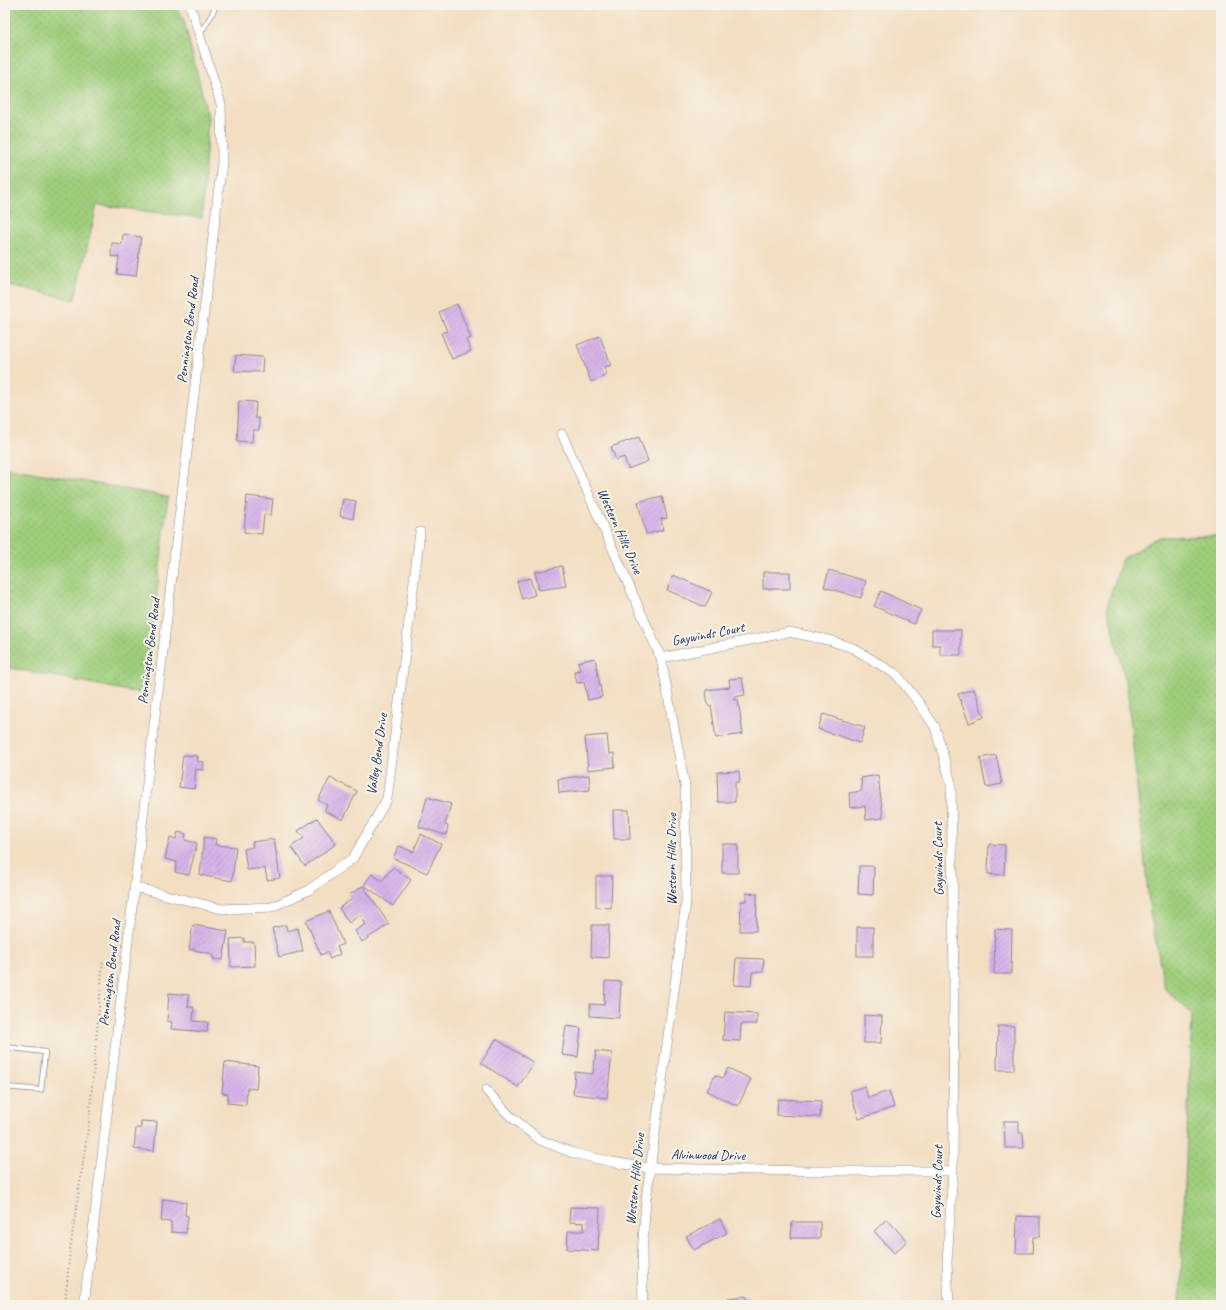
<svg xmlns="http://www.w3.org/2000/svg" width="1226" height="1310" font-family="Caveat,sans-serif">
  <defs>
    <pattern id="grass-dots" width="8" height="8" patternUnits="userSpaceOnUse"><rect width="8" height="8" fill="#9fce7c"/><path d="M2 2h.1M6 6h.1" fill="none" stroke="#88b16e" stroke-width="1.8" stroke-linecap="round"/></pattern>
    <pattern id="building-hatch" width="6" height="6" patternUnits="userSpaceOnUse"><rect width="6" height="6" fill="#d7b3e8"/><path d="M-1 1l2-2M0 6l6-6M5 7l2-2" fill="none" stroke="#b89ac9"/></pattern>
  </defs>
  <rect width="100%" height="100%" fill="#f7f3e8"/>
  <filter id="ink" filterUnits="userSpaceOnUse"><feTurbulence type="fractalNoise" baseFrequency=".025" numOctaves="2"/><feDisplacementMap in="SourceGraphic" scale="8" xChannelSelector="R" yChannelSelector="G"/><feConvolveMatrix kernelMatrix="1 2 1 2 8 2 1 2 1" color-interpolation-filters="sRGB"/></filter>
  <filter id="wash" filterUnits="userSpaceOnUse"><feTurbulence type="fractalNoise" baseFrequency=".012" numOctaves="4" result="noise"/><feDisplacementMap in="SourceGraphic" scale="16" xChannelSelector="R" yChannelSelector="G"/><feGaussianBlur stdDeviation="0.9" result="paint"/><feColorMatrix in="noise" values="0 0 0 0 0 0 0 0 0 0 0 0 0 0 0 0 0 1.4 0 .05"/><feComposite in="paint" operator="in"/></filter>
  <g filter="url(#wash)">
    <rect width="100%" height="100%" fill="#f3dec2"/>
    <path fill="url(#grass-dots)" stroke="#5d7e6d" d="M5,5H173L183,17L208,117L202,218L97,205L75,300L5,284Z
      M5,467L168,497L145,694L5,667Z
      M1221,536V1305H1180L1192,1014L1165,989L1150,913L1127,688L1107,606L1122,559L1159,537Z"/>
    <g id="blocks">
      <path fill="url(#building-hatch)" d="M123,234L141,237L136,276L117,274L119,257L111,256L112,243L122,244Z
        M457,304L471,338L466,340L471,351L452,359L441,333L447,331L439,312Z
        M600,336L611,365L604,367L607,375L591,382L577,345Z
        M236,355L263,357L262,372L234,371Z
        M239,401L256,402L255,418H259V430H253L252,442L237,441Z
        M639,437L648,461L628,469L624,457L616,460L611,447Z
        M247,496L273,499L271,515L264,514L262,534L244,532Z
        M662,496L667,518L661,519L663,530L646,534L638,502Z
        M343,499L356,501L353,519L340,516Z
        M562,566L566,586L539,590L535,572Z
        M829,570L866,581L861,598L824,587Z
        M763,572H790V589H763Z
        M673,575L712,592L705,607L667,590Z
        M530,578L535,595L522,599L517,581Z
        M881,591L921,610L914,624L874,606Z
        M932,630H961V655H940V645H932Z
        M595,658L602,697L588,700L584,682L577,683L574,671L580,670L578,662Z
        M742,678L745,695L734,697V700H738L743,734L716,738L711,705L708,706L706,690L730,687L729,679Z
        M974,689L984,717L969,723L958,694Z
        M823,714L865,727L860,743L818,729Z
        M607,735L609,754L614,753L615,767L588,770L585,737Z
        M183,755L198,756L197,761L204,762L203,770L196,769L194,789L179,787Z
        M996,755L1002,784L986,787L980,758Z
        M739,771L740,782H735V802H718L717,772Z
        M589,775L590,790L559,793L558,779Z
        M878,775L883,818L866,820L865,806L850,808L849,793L862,791L861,778Z
        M330,778L357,791L343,820L325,811L327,805L318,800Z
        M427,797L451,804L445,825L448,826L446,835L419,827Z
        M613,810H629L630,839H614Z
        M317,818L336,844L305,866L291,847L304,838L298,831Z
        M178,832L186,834L185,840L197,843L189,875L175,872L177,862L165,859L170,837L176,839Z
        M421,834L441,844L427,873L393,858L399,846L413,852Z
        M204,837L216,839L215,845L236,847L232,881L200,875Z
        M274,839L280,878L267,880L265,868L247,870L244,849L253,847L252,842Z
        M722,844H738V873H722Z
        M989,844L1005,845L1004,875L988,874Z
        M859,866H874L873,895L858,894Z
        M393,867L411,880L393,906L364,885L372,874L382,881Z
        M596,876H612L611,908L596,907Z
        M363,886L389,924L362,942L355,931L366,924L360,915L349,923L339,908L352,899L349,895Z
        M746,893L757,894L756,931H740L741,901H746Z
        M329,911L343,944L337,947L340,954L330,959L327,952L321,955L306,921Z
        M193,925L228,931L223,960L213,959V954L189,949Z
        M286,925L287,931L298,928L303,951L279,957L272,928Z
        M592,925H609L608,958L591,957Z
        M857,927H873V956H857Z
        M995,929L1012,930L1011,974H994Z
        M244,938V942H254L255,966L231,967L230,939Z
        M736,958L764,959L763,972H752L751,986L734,985Z
        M605,981L621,982L619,1018L590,1016V1004L604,1005Z
        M169,993L189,995L188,1007H194L193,1021L208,1022L207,1032L171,1029L172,1022L167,1021Z
        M725,1012L757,1014V1024H741L740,1041L723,1040Z
        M864,1015L882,1016L881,1043H864Z
        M566,1026L581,1028L578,1057L562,1055Z
        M998,1026H1014V1070H997Z
        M496,1039L534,1063L518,1087L481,1063Z
        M596,1051L612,1053L607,1098L573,1094L575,1072L593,1074Z
        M225,1062L258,1066L256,1089L247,1088L246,1105L227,1103L228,1094L222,1093Z
        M728,1068L751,1079L738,1106L707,1091L715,1075L723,1078Z
        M865,1086L868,1098L889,1091L894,1107L859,1119L850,1091Z
        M778,1099L821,1101L820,1117L777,1115Z
        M141,1121L157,1122L154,1151L134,1149L136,1128H141Z
        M1004,1121H1019V1133H1023L1024,1148H1005Z
        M163,1199L186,1202L185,1215L188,1216L186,1233L171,1232V1222L161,1221Z
        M570,1207L600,1208L598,1251L567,1249L568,1231H584V1223L569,1222Z
        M1017,1216L1040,1217V1237H1033L1032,1253H1016Z
        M720,1219L727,1233L694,1250L686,1236Z
        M887,1219L907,1241L894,1253L874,1231Z
        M792,1222H820V1238H791Z
        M747,1296L748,1305H729L728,1298Z"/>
    </g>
  </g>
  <g filter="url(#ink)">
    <use href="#blocks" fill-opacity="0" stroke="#878690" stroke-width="1"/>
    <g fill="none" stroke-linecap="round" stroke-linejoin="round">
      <g stroke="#878690" stroke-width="6">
        <path id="service" d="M200,34L211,16L216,5
          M5,1047L45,1052L41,1090L5,1087"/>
      </g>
      <g stroke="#878690" stroke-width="10">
        <path id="minor" d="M562,434L661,658L685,786L686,902L646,1200L642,1254L643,1305
          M661,658L789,632L828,640L853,648L897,675L919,703L935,727L951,783L954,975L953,1171L947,1262L949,1305
          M134,887L222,909L272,907L309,890L353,858L387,799L420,532
          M486,1090L510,1116L540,1140L573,1153L612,1162L649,1168L809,1171H953
          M84,1305L222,162L221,104L190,5"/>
      </g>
      <path stroke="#878690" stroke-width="2" stroke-dasharray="1 3" stroke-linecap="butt" d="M65,1305L70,1250L89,1122L103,960"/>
      <use href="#service" stroke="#fff" stroke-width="4.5"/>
      <use href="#minor" stroke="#fff" stroke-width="9"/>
    </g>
  </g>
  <g text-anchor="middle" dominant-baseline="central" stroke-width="4" stroke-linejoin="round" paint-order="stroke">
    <g font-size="14" fill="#1b2f5e" stroke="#f7f3e8">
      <text transform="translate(188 330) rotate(-83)">Pennington Bend Road</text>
      <text transform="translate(620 531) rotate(66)">Western Hills Drive</text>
      <text transform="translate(708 634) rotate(-11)">Gaywinds Court</text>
      <text transform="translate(149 651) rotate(-83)">Pennington Bend Road</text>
      <text transform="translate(377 754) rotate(-82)">Valley Bend Drive</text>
      <text transform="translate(671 859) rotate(-90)">Western Hills Drive</text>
      <text transform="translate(938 859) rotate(-91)">Gaywinds Court</text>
      <text transform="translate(110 973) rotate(-83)">Pennington Bend Road</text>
      <text transform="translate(708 1155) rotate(1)">Alvinwood Drive</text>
      <text transform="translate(635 1179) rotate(-84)">Western Hills Drive</text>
      <text transform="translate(937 1182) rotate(-88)">Gaywinds Court</text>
    </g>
  </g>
  <rect width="1226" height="1310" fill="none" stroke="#f7f3e8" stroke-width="20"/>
</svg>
